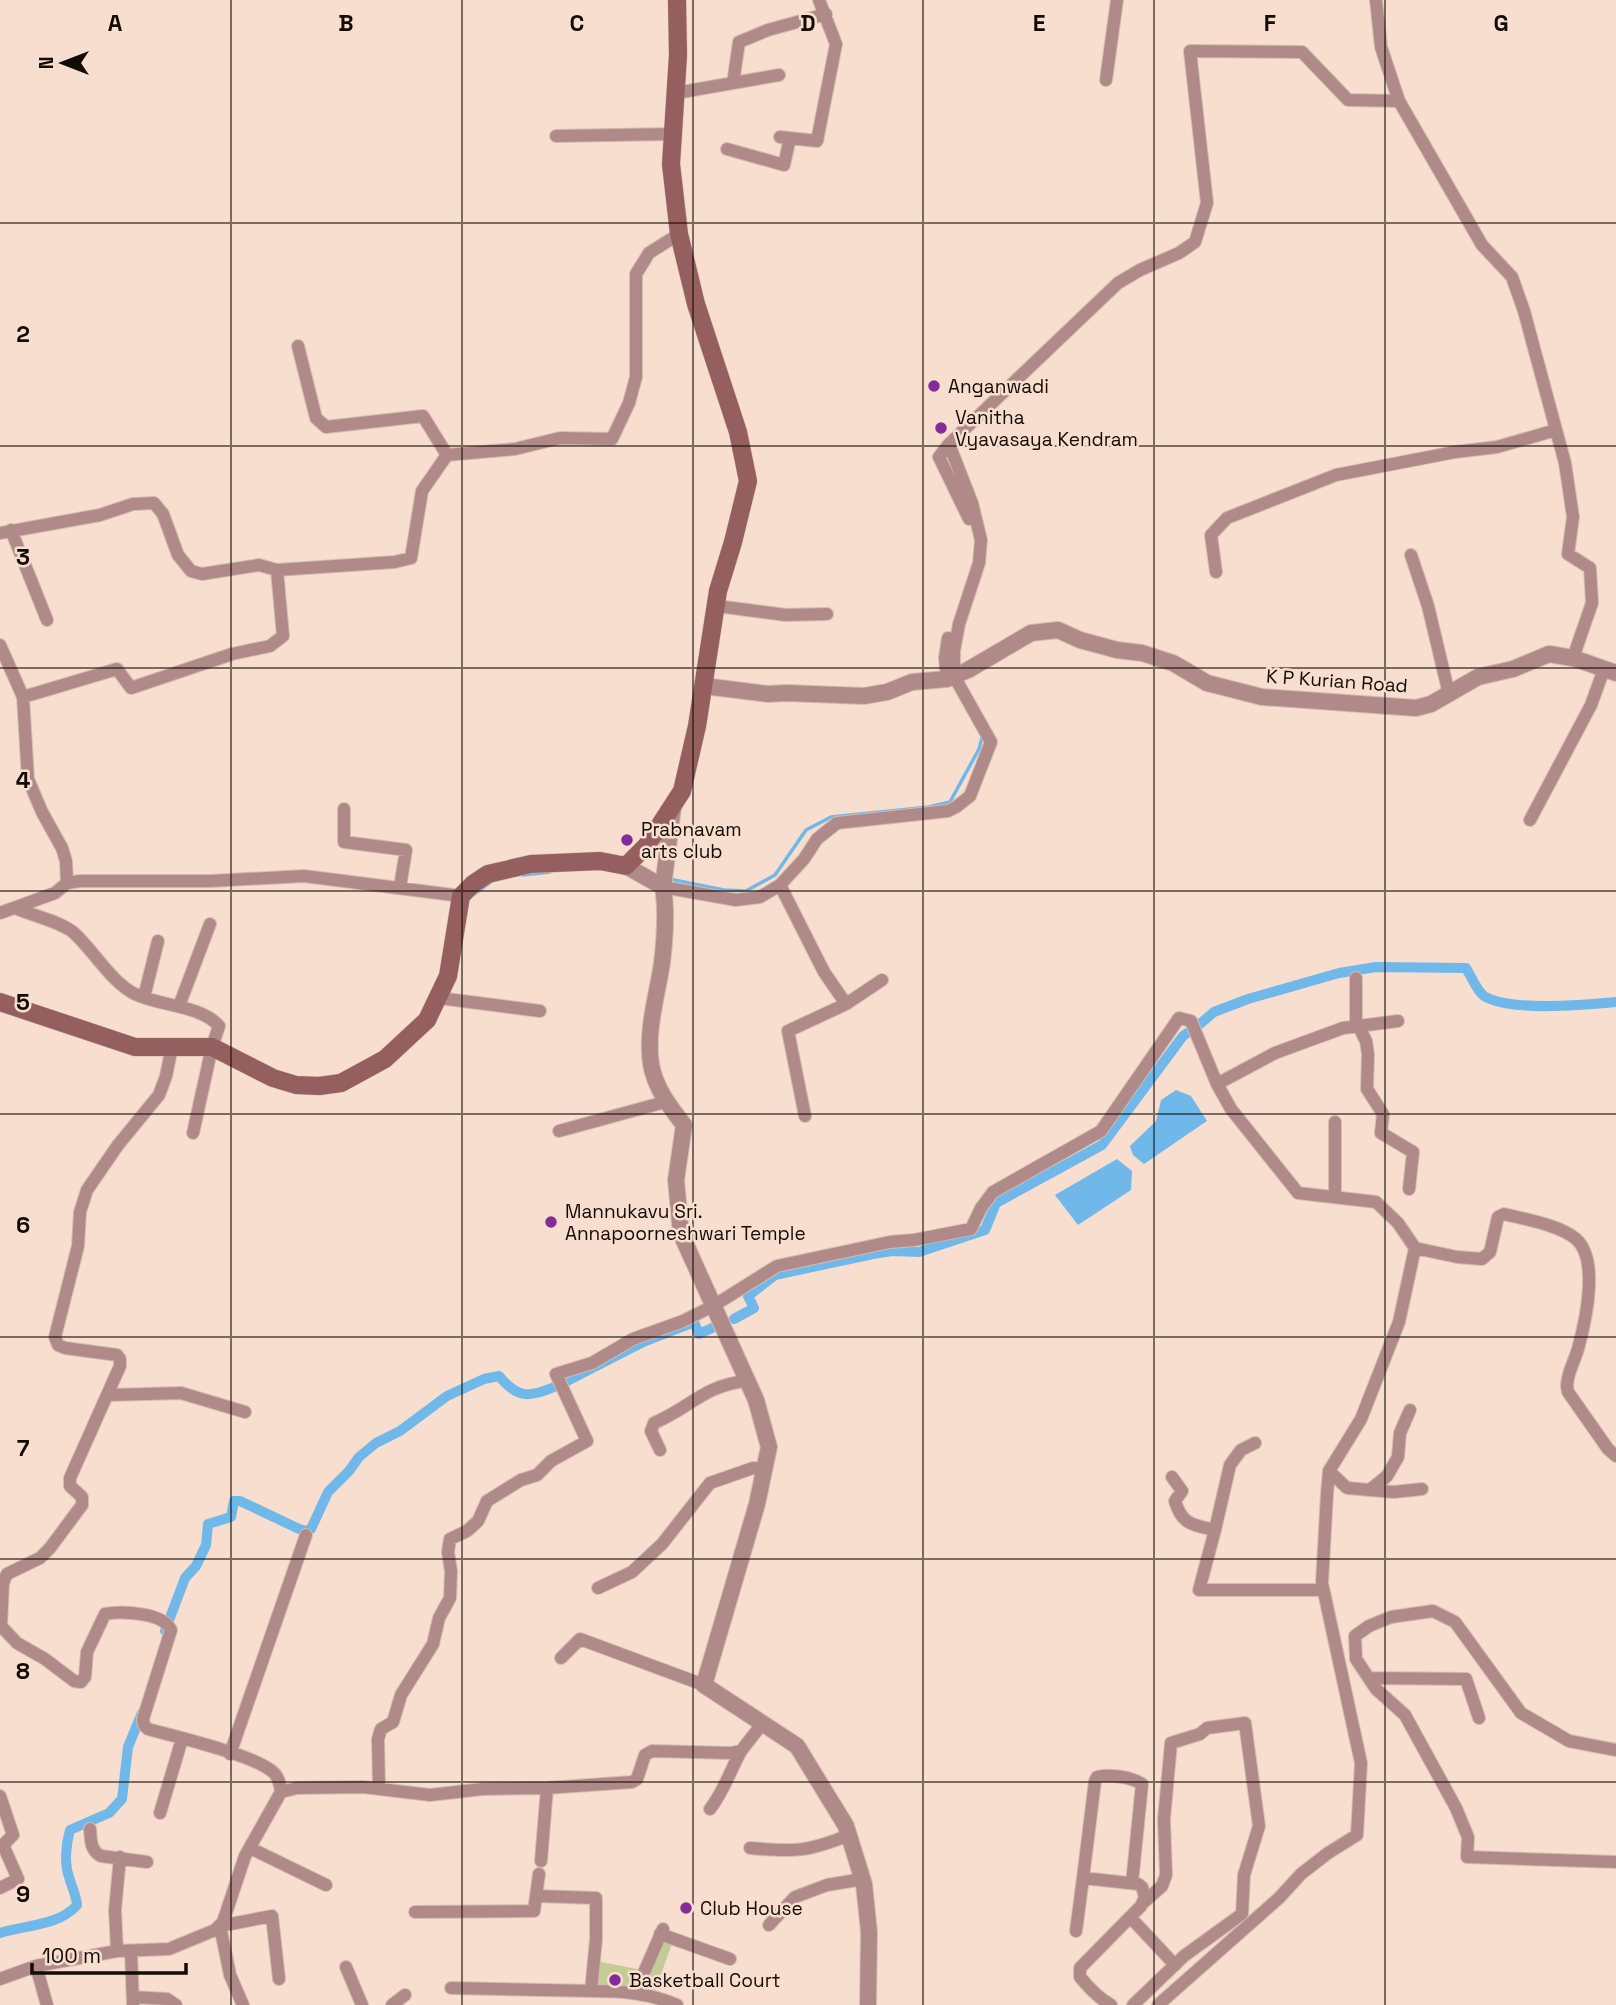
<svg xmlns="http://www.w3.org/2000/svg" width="1616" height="2005" font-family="'Space Grotesk',sans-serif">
  <rect width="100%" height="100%" fill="#f7decf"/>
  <path fill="#c3cc94" d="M659,1939L672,1944L654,1993L640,1990Z
    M596,1961L642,1970L634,1990L591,1991Z"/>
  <path fill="#71b8ea" d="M1176,1090L1191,1096L1207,1121L1144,1164L1133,1155L1130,1146L1156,1121L1161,1100Z
    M1117,1159L1132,1171L1131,1190L1078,1225L1055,1195Z"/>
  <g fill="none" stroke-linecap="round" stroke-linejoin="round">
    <path stroke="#71b8ea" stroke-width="3.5" d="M523,875L550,872
      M674,880L724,890L746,891L775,875L806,830L831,817L929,807L950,802L979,749L983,734
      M473,895L492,881"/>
    <path stroke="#71b8ea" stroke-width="10" d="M1200,1024L1214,1012L1248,999L1339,973L1376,967L1466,968C1471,976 1477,991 1484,996C1510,1012 1585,1005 1616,1002
      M734,1319L754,1308L748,1296L775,1275L873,1254L892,1251L919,1252L985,1230L996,1203L1102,1145L1183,1036L1190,1031
      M565,1382L643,1342L694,1322L699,1334L712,1328
      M165,1631L185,1578L196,1566L206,1545L208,1524L231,1517L234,1501H240L297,1528L305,1531L311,1529L328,1492L349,1471L359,1457L376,1443L400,1431L447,1396L484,1379L499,1376C517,1398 529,1398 554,1387
      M0,1933C25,1925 59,1926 77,1905C76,1894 72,1888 69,1877C64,1863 66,1844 70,1830L109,1813L122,1799L128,1747L142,1713"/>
    <g stroke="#d3bcaf" stroke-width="14">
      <path id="minor" d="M1376,0L1381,47L1399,101L1482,245L1512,277L1524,311L1565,463L1573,517L1568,554L1590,568L1592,603L1573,658
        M1106,80L1117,0
        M733,83L739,42L768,30L826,14
        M676,93L779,75
        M556,136L673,134
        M780,137L817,141L836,44L819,0
        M727,149L784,165L790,138
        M298,346L316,418L326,427L423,416L447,455
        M949,444L939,457L969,519
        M447,455L515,449L560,438L612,439L629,403L636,377V274L649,253L679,234
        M11,530L47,620
        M0,533L100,515L133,504L154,503L163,514L178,555L191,571L202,574L259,565L277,570L395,562L411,558L422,491L447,455
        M1411,555L1428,606L1449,694
        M1216,572L1211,535L1227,518L1336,475L1455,452L1497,447L1556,430
        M717,606L786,615L827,614
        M0,645L23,697L28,779L42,812L62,848L66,861L67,883
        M947,679L945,658L948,638
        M23,697L117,669L131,688L232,654L270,646L283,636L277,570
        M344,809V842L406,850L400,887
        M1530,820L1591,705L1604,669
        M780,885L824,972L846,1004
        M663,887L736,900L760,897L780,885L804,859L817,839L837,823L948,811L956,807L970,796L991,742L954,676V651L959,624L979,563L981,540L972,503L949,444L1118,283L1140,270L1179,253L1195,242L1207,203L1190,51L1302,52L1348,100L1399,101
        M15,908C31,915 62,922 74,933C93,950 112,983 135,994C159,1006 201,1005 219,1026L212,1047L193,1133
        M0,913L55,893L67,883L80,881H211L304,876L461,896
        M1356,978V1021L1366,1041L1368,1054L1367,1089L1383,1114L1381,1133L1413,1152L1409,1189
        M144,997L158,941
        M439,998L540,1011
        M179,1006L210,924
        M1217,1084L1275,1053L1343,1028L1398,1021
        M805,1116L788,1031L846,1004L882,980
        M1335,1122V1196
        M559,1131L665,1102
        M1415,1248L1457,1257L1482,1259L1490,1252L1498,1217L1504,1214C1524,1219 1560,1225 1576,1239C1599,1259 1586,1319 1579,1345C1576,1359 1567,1372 1567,1386L1568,1392L1608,1449L1616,1456
        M108,1395L181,1393L245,1412
        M660,1450L651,1431L654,1423C690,1408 704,1385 747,1381
        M1329,1471L1347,1488L1394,1492L1422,1489
        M1172,1477L1182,1491L1175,1501C1182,1525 1193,1525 1215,1530L1199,1590H1323
        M1370,1490L1387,1476L1398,1457L1400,1433L1410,1410
        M1215,1530L1230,1465L1241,1450L1255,1443
        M598,1588L632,1572L662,1544L710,1483L753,1468L764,1469
        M561,1658L580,1639L704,1685
        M1369,1678L1466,1679L1479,1718
        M1616,1750L1569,1741L1521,1713L1455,1622L1433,1611L1391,1617L1369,1626L1355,1636L1356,1659L1376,1689L1405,1715L1456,1808L1468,1837L1467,1857L1616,1862
        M230,1754L306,1535
        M379,1788L378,1739L381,1729L393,1722L401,1695L433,1644L439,1618L450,1598L451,1571L448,1552L450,1539L467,1531L478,1521L487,1501L521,1480L537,1475L551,1461L587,1441L556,1374L592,1363L633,1339L683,1321L713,1306L777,1266L890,1242L914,1240L971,1229L981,1208L993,1192L1101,1131L1179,1018L1191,1021L1217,1084L1231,1109L1298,1193L1376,1202L1398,1223L1415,1248L1399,1322L1361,1419L1329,1471L1327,1494L1322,1583L1361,1763L1357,1835L1328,1853L1301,1874L1279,1898L1158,2005
        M281,1792L297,1788L363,1787L430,1795L483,1789L547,1788L632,1782L637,1779L645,1755L652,1751L731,1753L741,1751L762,1724
        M0,1796L13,1835L3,1845L18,1879L0,1888
        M710,1809C724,1791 730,1771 741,1751
        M160,1813L182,1739
        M90,1829C91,1840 90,1850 101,1856L147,1862
        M250,1848L326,1885
        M750,1848C794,1852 808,1852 849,1835
        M541,1861L547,1788
        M1083,1878L1095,1781L1097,1777C1110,1774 1131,1777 1142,1784L1132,1883
        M537,1896L596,1898V1939L591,1991C622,1991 649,1993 677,2005
        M415,1912L534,1911L539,1874
        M1130,1917L1175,1965
        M769,1925L795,1897L827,1885L863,1879
        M1076,1931L1083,1878L1138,1884L1142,1887L1145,1897L1141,1906L1080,1968V1977C1089,1988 1098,1998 1111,2005
        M660,1934L730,1959
        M117,1951L115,1910L120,1857
        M131,1952L133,2005
        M36,1966L47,2005
        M346,1967L362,2005
        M0,1979L36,1966L117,1951L169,1949L215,1930L223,1922L245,1856L281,1792C280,1785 279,1777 273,1772C254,1755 177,1737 148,1729L144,1725L143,1719L171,1630C163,1612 121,1611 105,1614L87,1652L85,1677L81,1682L74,1681L45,1659L17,1643L1,1626L3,1583L7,1574L40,1558L50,1548L82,1505V1497L70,1486V1478L120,1366V1359L117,1355L65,1348L58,1345L55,1337L78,1246L80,1212L87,1190L118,1145L159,1095L166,1076L172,1047
        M451,1988L591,1991
        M635,1993L663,1929
        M133,1997L167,1999L176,2005
        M243,2005L230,1975L220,1926L272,1916L279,1979
        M392,2005L405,1995
        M1133,2005L1184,1956L1242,1914L1244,1875L1259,1826L1245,1723L1207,1728L1200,1734L1171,1743L1164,1819L1166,1875L1162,1886L1144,1902"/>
    </g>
    <g stroke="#d3bcaf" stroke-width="18">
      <path id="tertiary" d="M704,686L768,694L787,693L864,696L887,692L912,682L947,679L968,670L1031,633L1058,630L1080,640L1117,650L1142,653L1173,663L1207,683L1262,697L1416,708L1431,704L1478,677L1513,669L1549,654L1573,658L1616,673
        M626,866L663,887C667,912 665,938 662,963C657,996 646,1030 651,1064C655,1088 670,1107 684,1125L676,1180L681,1234L756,1400L769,1447L757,1504L704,1685L797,1746L846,1826L864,1884L869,1932L868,2005
        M663,887L673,807"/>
    </g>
    <g stroke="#d3bcaf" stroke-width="19">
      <path id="secondary" d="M0,1002L135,1047H212L273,1078L296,1085L319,1086L341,1083L385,1059L427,1020L448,976L461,896L473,884L488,874L531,864L600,861L626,866L647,845L682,791L697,726L718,591L733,542L748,481L738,432L696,304L679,234L671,164L678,55L677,0"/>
    </g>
    <use href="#minor" stroke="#b08a89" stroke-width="12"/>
    <use href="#tertiary" stroke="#b08a89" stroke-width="16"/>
    <use href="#secondary" stroke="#945f5e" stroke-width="18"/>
  </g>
  <path fill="none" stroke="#130b06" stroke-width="2" stroke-opacity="0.55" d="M231,0V2005M462,0V2005M693,0V2005M923,0V2005M1154,0V2005M1385,0V2005M0,223H1616M0,446H1616M0,668H1616M0,891H1616M0,1114H1616M0,1337H1616M0,1559H1616M0,1782H1616"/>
  <g fill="#832b98" stroke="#f7decf" stroke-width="2.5">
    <circle cx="934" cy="386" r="7"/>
    <circle cx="941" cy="428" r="7"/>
    <circle cx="627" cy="840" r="7"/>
    <circle cx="551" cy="1222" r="7"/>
    <circle cx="686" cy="1908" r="7"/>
    <circle cx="615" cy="1980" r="7"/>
  </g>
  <g text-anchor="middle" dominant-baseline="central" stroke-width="5" stroke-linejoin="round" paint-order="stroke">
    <g font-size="19" fill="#130b06" stroke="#f7decf" text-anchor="start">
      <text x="948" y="386">Anganwadi</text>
      <text x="955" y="417">Vanitha<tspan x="955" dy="22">Vyavasaya Kendram</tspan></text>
      <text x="641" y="829">Prabnavam<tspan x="641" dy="22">arts club</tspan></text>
      <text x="565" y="1211">Mannukavu Sri.<tspan x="565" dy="22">Annapoorneshwari Temple</tspan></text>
      <text x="700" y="1908">Club House</text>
      <text x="629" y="1980">Basketball Court</text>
    </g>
    <g font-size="19" fill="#130b06" stroke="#f7decf">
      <text transform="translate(1337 681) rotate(4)">K P Kurian Road</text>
    </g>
  </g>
  <g font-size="23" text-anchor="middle" font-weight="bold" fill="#130b06" stroke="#f7decf" stroke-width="5" stroke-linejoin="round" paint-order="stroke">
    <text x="115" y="31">A</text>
    <text x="346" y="31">B</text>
    <text x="577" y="31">C</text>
    <text x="808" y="31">D</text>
    <text x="1039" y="31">E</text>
    <text x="1270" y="31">F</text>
    <text x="1501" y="31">G</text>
    <text x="23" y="342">2</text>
    <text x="23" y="565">3</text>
    <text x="23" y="788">4</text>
    <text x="23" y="1010">5</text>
    <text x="23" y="1233">6</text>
    <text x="23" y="1456">7</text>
    <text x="23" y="1679">8</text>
    <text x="23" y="1902">9</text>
  </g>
  <g transform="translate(63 63) rotate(270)" stroke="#f7decf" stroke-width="5" paint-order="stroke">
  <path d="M0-5L12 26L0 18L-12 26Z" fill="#130b06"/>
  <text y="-10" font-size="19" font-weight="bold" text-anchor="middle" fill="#130b06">N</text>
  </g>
  <path d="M32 1963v10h154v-10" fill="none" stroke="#130b06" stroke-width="3.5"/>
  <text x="42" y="1963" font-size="21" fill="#130b06" stroke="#f7decf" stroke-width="5" paint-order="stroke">100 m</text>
</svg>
